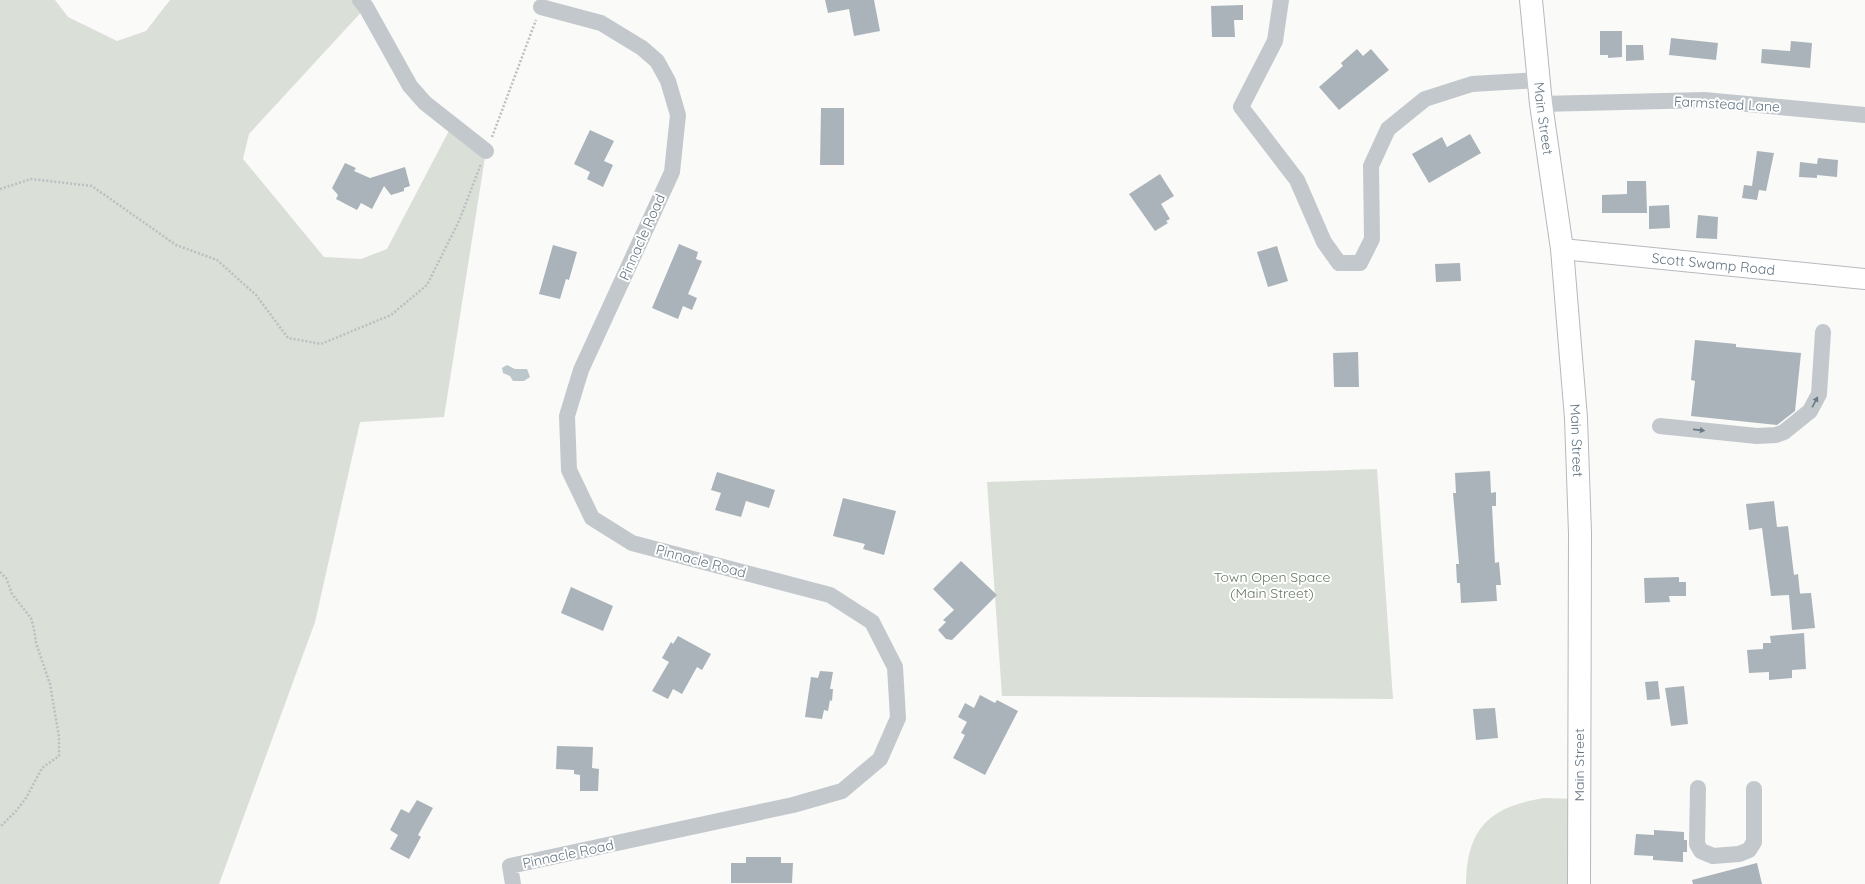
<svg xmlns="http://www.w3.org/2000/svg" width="1865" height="884" font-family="Quicksand,sans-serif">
  <rect width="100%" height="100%" fill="#fafaf8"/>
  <path fill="#dadfd7" d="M0,0H55L68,17L117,41L146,31L170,0H360L366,7L249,134L243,159L324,257L361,259L387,249L452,125L486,151L444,417L360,422L315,622L219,884H0Z
    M1377,469L1393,699L1002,696L987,482Z
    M1544,798L1578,799L1579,884H1466C1467,828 1489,807 1544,798Z"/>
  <path fill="#bbc7cb" d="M507,365L515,369H527L530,377L524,381H513L510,376L503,373L502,368Z"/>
  <path fill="#aab3b9" d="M825,0H874L880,31L854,36L849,9L828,13Z
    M1243,5V20H1234L1235,37H1212L1211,6Z
    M1600,31H1622V57L1608,58V55H1600Z
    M1671,38L1718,43L1716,60L1669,55Z
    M1791,41L1812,43L1810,68L1761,63L1762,49L1790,51Z
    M1626,45H1643L1644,60L1626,61Z
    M1357,49L1363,56L1371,49L1389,70L1339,110L1319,87L1343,66L1341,63Z
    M821,108H844V165H820Z
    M590,130L614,141L604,161L613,165L603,187L587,179L590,172L574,164Z
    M1470,134L1481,153L1429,183L1412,154L1442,137L1447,147Z
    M1757,151L1774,153L1766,191L1759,190L1757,200L1742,198L1744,185L1752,186Z
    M1818,158L1838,160L1837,177L1817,175V178L1799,177L1800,162L1817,164Z
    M345,163L356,168L354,171L370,178L405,167L410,186L404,188V191L391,195L384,186L372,209L361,203L357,210L336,199L338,195L332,188Z
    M1160,174L1174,196L1161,204L1170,219L1166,221L1168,223L1155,231L1129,194Z
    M1627,181H1646L1647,213H1602V195L1627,194Z
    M1669,205L1670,228L1649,229V206Z
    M1698,215L1718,217L1717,239L1696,238Z
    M679,244L698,252L696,259L702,261L688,294L697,298L692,310L683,306L678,319L652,308Z
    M553,245L577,252L569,280L566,279L560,299L539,294Z
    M1277,246L1288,281L1268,287L1257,252Z
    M1460,263L1461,281L1436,282L1435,264Z
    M1695,340L1736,344V347L1801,353L1795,411L1777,425L1691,416L1695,381L1691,380Z
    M1358,352L1359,387H1334L1333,353Z
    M1490,471L1491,493L1496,492V506H1492L1495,563L1499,562L1501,585H1496L1497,601L1461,603L1460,583H1457L1456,564H1459L1453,493H1456L1455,473Z
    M717,472L775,490L769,508L746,501L741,517L715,510L721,493L711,490Z
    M843,498L896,511L884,555L863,549L865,544L833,536Z
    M1774,501L1777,527L1788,526L1794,575L1798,574L1800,594H1790L1811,593L1815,628L1792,630L1789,595L1771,596L1762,528L1749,530L1746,504Z
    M961,561L997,595L952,640L946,639L938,630L946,622L943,620L954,610L933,589Z
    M1679,577V582H1686V596H1669L1670,602L1645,603L1644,578Z
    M571,587L613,606L603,631L561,613Z
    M1804,633L1806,669L1792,670V678L1769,680V672L1749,673L1747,650L1763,649V643H1771L1770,636Z
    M678,636L711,654L702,670L697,667L682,694L673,689L668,699L652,691L669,662L662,658L671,642L673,644Z
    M820,671L833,672L830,689H833L832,701L830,700L828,711L824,710L822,719L805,717L811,677L818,678Z
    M1658,681L1660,699L1647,700L1645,682Z
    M1684,686L1688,724L1671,726L1665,688Z
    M980,695L995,703L997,700L1018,711L985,775L953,758L965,735L961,733L967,722L958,717L965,703L974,708Z
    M1495,708L1498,738L1476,740L1473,709Z
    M557,746L593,747L592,768L599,769L598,791H580V775L574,774V770L556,769Z
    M417,800L433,808L418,835L421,837L409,859L390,849L398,835L390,830L401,809L409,813Z
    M1654,830L1684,832V840H1687V852H1683V862L1653,860V856L1634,855L1636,834L1654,835Z
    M746,857H781V863H793L792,883H731V863H746Z
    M1757,863L1762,884H1693L1692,880Z"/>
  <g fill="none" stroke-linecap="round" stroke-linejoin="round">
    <g stroke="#b5babe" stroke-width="22">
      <g id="major">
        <path id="s1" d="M1562,249L1865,279"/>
      </g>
    </g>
    <g stroke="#b4b9bd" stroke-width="24">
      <g id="highway">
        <path id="s2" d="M1531,0L1541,104L1562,249L1576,418L1580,533L1579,884"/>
      </g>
    </g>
    <path stroke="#bbbfc2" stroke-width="2.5" stroke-dasharray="2 2" stroke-linecap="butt" d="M492,137L536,20
      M0,189L31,179L92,186L176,245L217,260L256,295L288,338L321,344L391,315L427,285L459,221L481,164
      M0,572L6,578L12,594L31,618L34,629L36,643L50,684L59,737V756L42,768L26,798L16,811L0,827"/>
    <path stroke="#c3c8cc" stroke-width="16" d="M360,0L366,7L410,86L425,103L486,151
      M1281,0L1275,41L1241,107L1297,180L1324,242L1339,263H1360L1372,239L1371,166L1388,129L1425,99L1472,84L1539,80
      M1541,104L1704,100L1865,115
      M1660,426L1757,436L1776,435L1784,432L1810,411L1819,394L1823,332
      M1698,788L1697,844L1701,851L1713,856L1739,854L1749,850L1754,842V789
      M513,884L510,866L793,805L842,791L880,759L898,718L895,667L872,622L830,595L632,543L592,518L569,470L567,416L581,370L672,172L678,115L668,81L657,61L642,48L601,23L541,7"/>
    <use href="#major" stroke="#fff" stroke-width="20"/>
    <use href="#highway" stroke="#fff" stroke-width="22"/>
  </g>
  <defs><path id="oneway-solid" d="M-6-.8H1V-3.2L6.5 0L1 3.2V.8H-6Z"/></defs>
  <g fill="#6a7a87">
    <use href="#oneway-solid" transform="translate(1815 402) rotate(-62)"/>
    <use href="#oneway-solid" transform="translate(1699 430) rotate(6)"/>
  </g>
  <g text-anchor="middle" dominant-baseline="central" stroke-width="4" stroke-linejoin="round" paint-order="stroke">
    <g font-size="14" fill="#657683" stroke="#fff">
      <text transform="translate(1727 104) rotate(3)">Farmstead Lane</text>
      <text stroke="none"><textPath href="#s2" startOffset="119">Main Street</textPath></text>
      <text transform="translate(642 237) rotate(-66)">Pinnacle Road</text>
      <text stroke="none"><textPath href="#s1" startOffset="152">Scott Swamp Road</textPath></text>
      <text stroke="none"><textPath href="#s2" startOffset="443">Main Street</textPath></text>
      <text transform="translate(701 561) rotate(15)">Pinnacle Road</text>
      <text transform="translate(1579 765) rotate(-90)">Main Street</text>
      <text transform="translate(568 854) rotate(-12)">Pinnacle Road</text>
    </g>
    <g font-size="14" fill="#687a64" stroke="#fff">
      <text x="1272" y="577">Town Open Space<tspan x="1272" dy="16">(Main Street)</tspan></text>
    </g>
  </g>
</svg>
